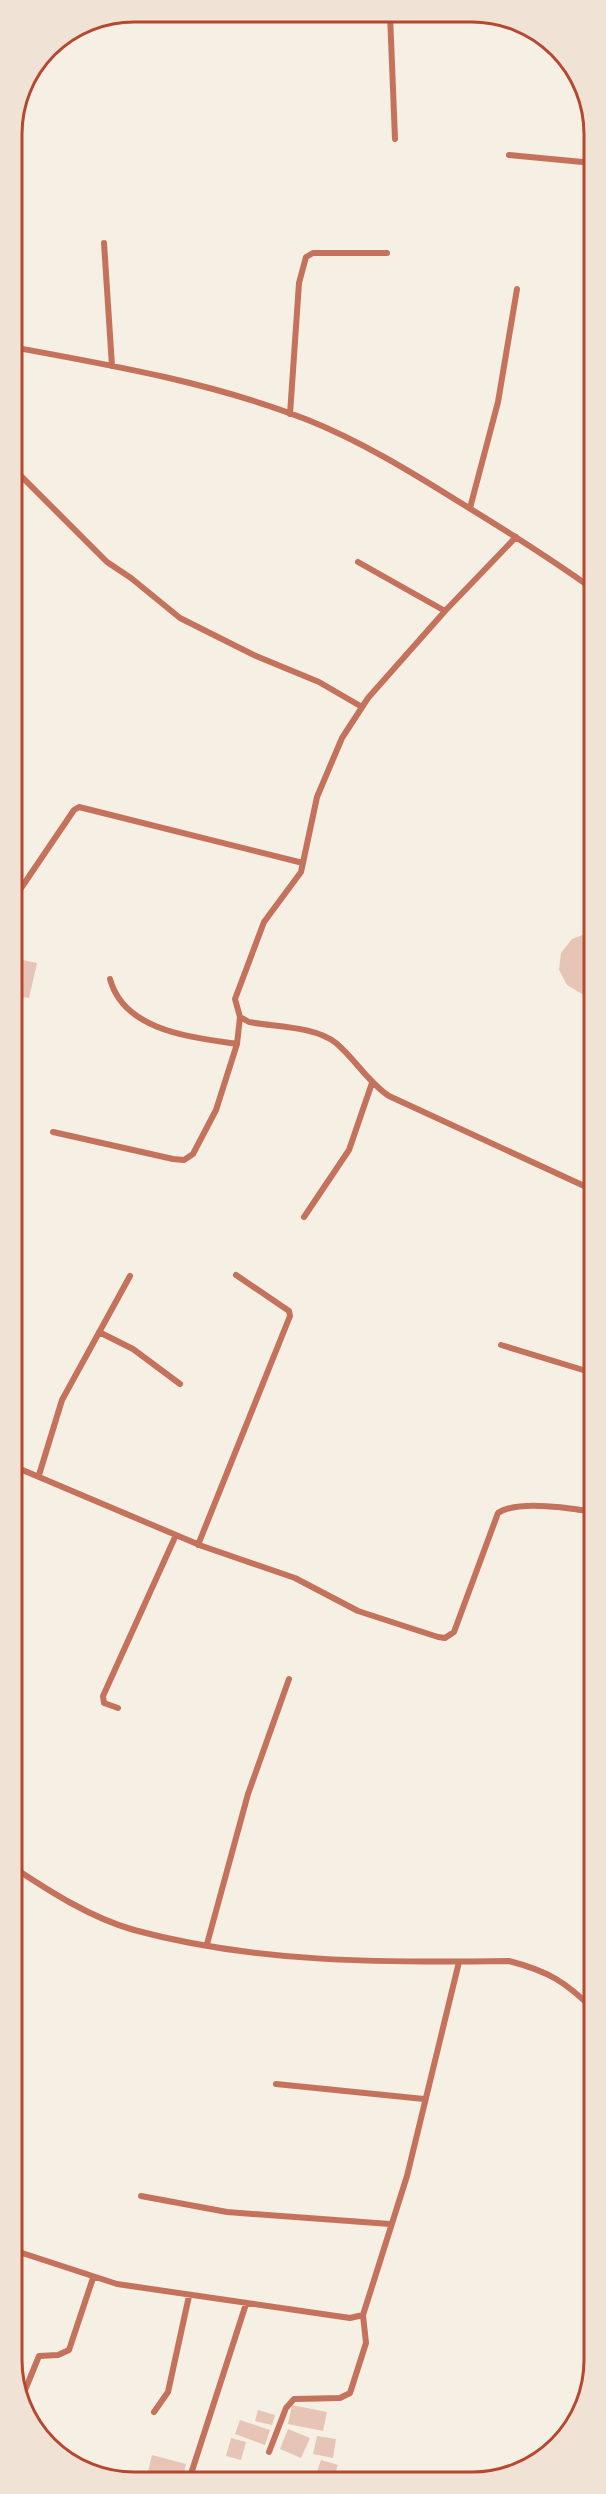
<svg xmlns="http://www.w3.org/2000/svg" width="606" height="2494" font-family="Lato,sans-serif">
  <rect width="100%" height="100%" fill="#f6efe4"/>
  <path fill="#e6c5b7" d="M588,933L593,934V993L582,994L567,985L559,970L561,953L572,939Z
    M13,958L37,963L29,998L13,995Z
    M292,2405L327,2412L323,2431L288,2424Z
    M258,2410L275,2415L272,2425L255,2421Z
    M240,2420L270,2430L265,2445L235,2434Z
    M288,2429L310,2438L301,2458L280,2449Z
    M317,2436L336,2439L333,2458L313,2454Z
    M231,2438L246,2442L241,2460L226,2456Z
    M152,2455L186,2464L182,2480H146Z
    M321,2460L338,2465L333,2480L316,2475Z"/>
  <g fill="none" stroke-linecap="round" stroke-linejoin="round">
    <path stroke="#c5725c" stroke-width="6" d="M390,14L395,139
      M509,155L593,163
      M104,243L112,366
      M12,247L19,320L12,343
      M12,347C111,365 214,383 308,420C360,441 408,470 456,500C502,528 548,557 593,589
      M290,414L299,283L306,257L313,253H387
      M12,467L107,562L131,578L180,618L256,656L319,682L362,707
      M470,508L498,402L517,289
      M358,562L445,611
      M12,751L16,752
      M13,900L74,810L79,807L303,863
      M110,979C124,1031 191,1037 237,1044
      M240,1017L249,1022C275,1027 314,1026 336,1043C355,1059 368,1082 389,1096L593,1190
      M53,1132L173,1159L184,1160L193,1154L216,1110L237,1044L240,1017L235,999L264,922L301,872L317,797L342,738L368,698L445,611L516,537
      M304,1217L349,1150L372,1083
      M99,1332L133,1349L180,1384
      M501,1345L593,1373
      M13,1466L202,1546L295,1578L358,1611L438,1637L445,1638L454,1632L498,1513C517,1500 570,1508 593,1512
      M39,1475L62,1400L130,1276
      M198,1545L290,1316L289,1311L236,1275
      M118,1708L104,1703L103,1696L176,1535
      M13,1867C49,1891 91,1918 134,1930C255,1963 385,1963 509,1961C548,1971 566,1982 594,2010
      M207,1944L248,1794L289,1679
      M276,2084L424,2099
      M141,2196L227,2212L390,2224
      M13,2250L117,2284L350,2318L363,2315L407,2176L459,1962
      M23,2395L39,2356L58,2355L69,2350L93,2278
      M154,2412L168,2392L189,2296
      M269,2452L286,2408L294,2399L340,2398L350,2393L366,2343L363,2315
      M189,2480L246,2304"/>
  </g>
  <path d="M0 0H606V2494H0ZM134 22H472A112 112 0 0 1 584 134V2360A112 112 0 0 1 472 2472H134A112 112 0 0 1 22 2360V134A112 112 0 0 1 134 22Z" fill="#f1e2d6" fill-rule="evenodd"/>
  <path fill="none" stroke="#b5482f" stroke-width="3" d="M134 22H472A112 112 0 0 1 584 134V2360A112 112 0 0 1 472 2472H134A112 112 0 0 1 22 2360V134A112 112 0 0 1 134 22Z"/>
</svg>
